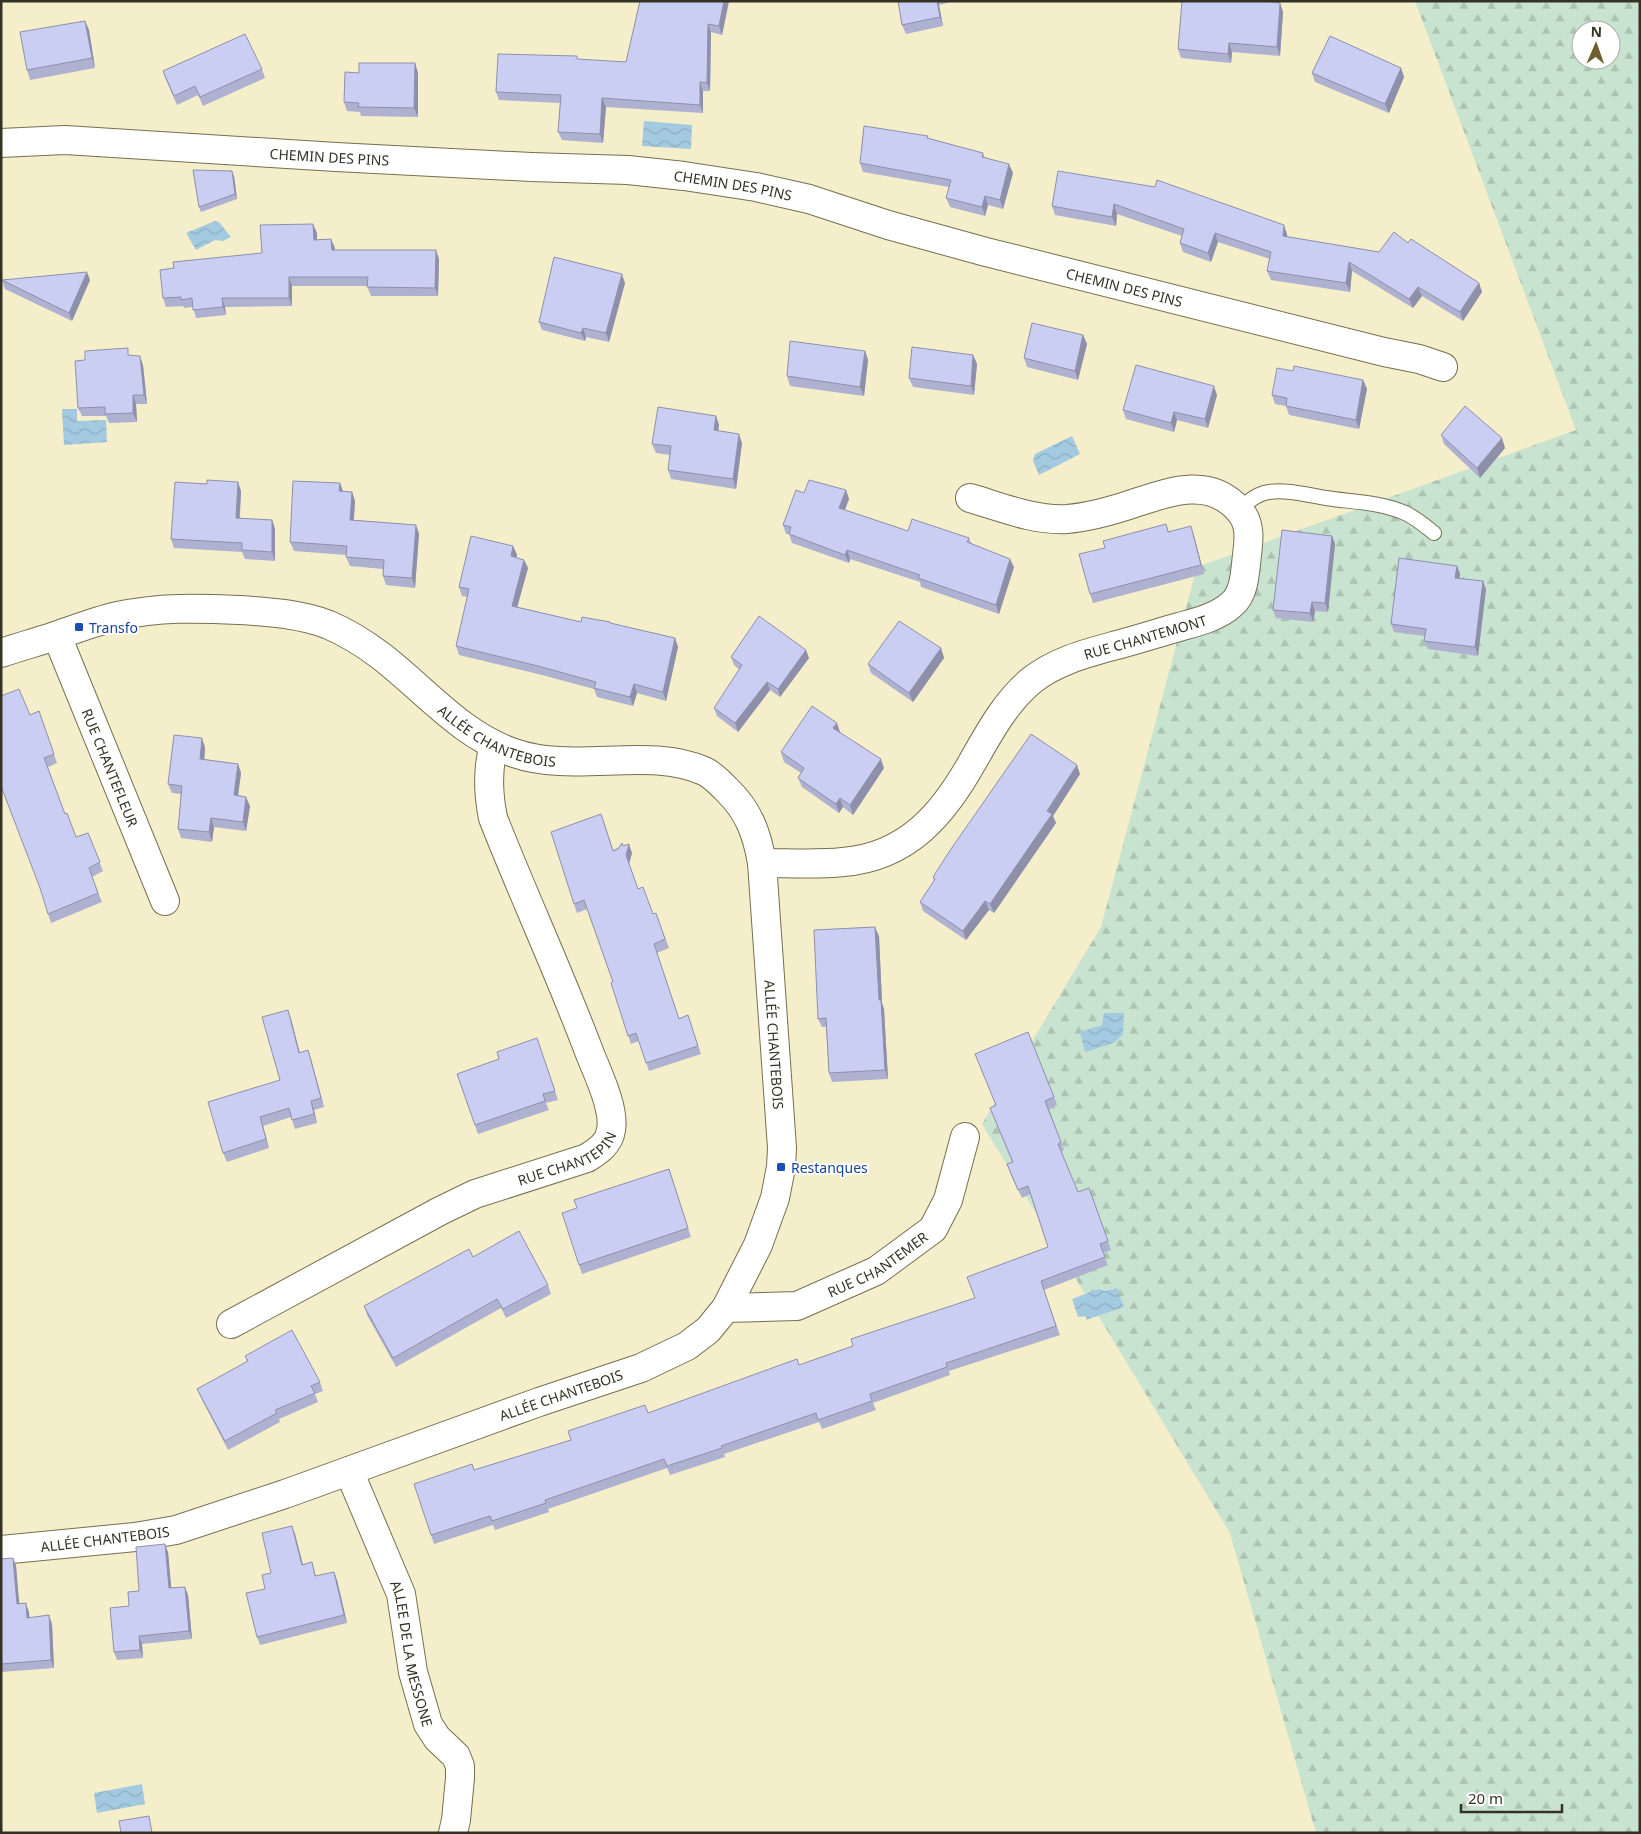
<svg xmlns="http://www.w3.org/2000/svg" width="1641" height="1834" font-family="'Noto Sans',sans-serif">
  <defs>
    <pattern id="forest-firs" width="22" height="20" patternUnits="userSpaceOnUse" patternTransform="scale(1.25)"><rect width="22" height="20" fill="#c8e3cf"/><path d="M5 1l3.5 6h-7zM16 11l3.5 6h-7z" fill="#acc3b2"/></pattern>
    <pattern id="water-waves" width="16" height="10" patternUnits="userSpaceOnUse" patternTransform="scale(1.25)"><rect width="16" height="10" fill="#a3cae0"/><path d="M0 5q4-4 8 0t8 0" fill="none" stroke="#8daec0"/></pattern>
  </defs>
  <rect width="100%" height="100%" fill="#f4eecb"/>
  <path fill="url(#forest-firs)" fill-rule="evenodd" d="M1415,1H1640V1833H1316L1230,1533L982,1124L1101,927L1197,567L1576,430ZM1581,30H1611V60H1581Z"/>
  <path fill="url(#water-waves)" d="M644,121L692,125L691,149L642,146Z
    M215,221L219,222L231,237L223,241L215,240L196,250L186,233Z
    M62,409H77V421L106,420L107,442L64,445Z
    M1072,436L1080,454L1039,475L1033,461L1035,454Z
    M1104,1013H1124L1123,1034L1114,1043L1085,1052L1080,1032L1102,1025Z
    M1117,1288L1124,1307L1086,1320V1316L1078,1317L1072,1299L1098,1289L1105,1291Z
    M142,1784L145,1804L97,1813L94,1793Z"/>
  <g fill="none" stroke-linecap="round" stroke-linejoin="round">
    <g stroke="#756f50" stroke-width="16">
      <path id="lane" d="M1239,510C1246,503 1254,496 1264,493C1283,488 1307,495 1326,498C1352,502 1380,502 1405,513C1416,518 1424,525 1434,533"/>
    </g>
    <g stroke="#756f50" stroke-width="30">
      <g id="street">
        <path id="s1" d="M1,143L65,140L336,157L531,167L628,170L684,176L756,187L809,199L888,225L986,252L1384,352L1419,359L1443,367"/>
        <path id="s2" d="M57,636L165,901"/>
        <path id="s3" d="M1,653C19,647 37,642 55,636C76,629 96,621 118,616C158,607 198,608 239,610C269,612 301,614 329,625C348,633 365,644 381,656C425,690 461,735 514,753C574,774 649,746 704,771C713,775 720,783 727,790C749,811 757,834 762,863L782,1148L781,1167L775,1198L758,1245L726,1308L708,1330L687,1346L641,1368L539,1402L285,1494L176,1530L135,1537L1,1550"/>
        <path id="s4" d="M762,863C789,863 817,865 843,862C908,857 944,813 973,761C989,733 1006,701 1032,680C1059,659 1092,652 1124,643C1143,638 1161,632 1179,627C1197,622 1218,617 1232,604C1245,593 1245,571 1247,555C1249,539 1251,523 1239,510C1209,476 1169,492 1132,504C1111,511 1090,517 1067,519C1034,521 1001,507 970,498"/>
        <path id="s5" d="M726,1308L797,1306L876,1271L933,1229L948,1200L965,1137"/>
        <path id="s6" d="M231,1324L440,1211L475,1194L587,1158C598,1151 609,1144 611,1130C615,1109 598,1074 590,1054C560,974 524,897 493,818C488,793 487,769 494,745"/>
        <path id="s7" d="M349,1471L401,1594L413,1672L428,1724L437,1738L456,1756L460,1766V1778L456,1820L453,1833"/>
      </g>
    </g>
    <use href="#lane" stroke="#fff" stroke-width="14"/>
    <use href="#street" stroke="#fff" stroke-width="28"/>
  </g>
  <path fill="#afb1d1" d="M729,1L722,35L711,32L710,91H703V113L606,107L603,143L562,140L558,132L560,103L499,100L496,92L626,62Z
    M898,1H955L939,5L943,26L906,34L902,25Z
    M1280,3L1283,12L1280,56L1232,52L1231,63L1181,58L1178,49Z
    M85,21L89,30L95,68L30,80L27,70Z
    M415,63L418,73V117L361,116L360,112L347,111L344,102L359,73Z
    M1401,68L1404,77L1389,113L1315,82L1312,73Z
    M262,69L265,78L203,106L198,95L177,105L166,80L163,71Z
    M928,136V138L983,153L985,158L1013,173L1003,209L988,205L985,216L950,207L946,198L949,187L863,172L860,163Z
    M1058,171L1287,234V237L1379,252L1408,243L1479,283L1482,292L1463,321L1422,296L1413,308L1352,271L1350,292L1271,280L1267,271L1270,259L1218,242L1211,262L1183,252L1180,243L1182,236L1117,214L1116,226L1055,215L1052,206Z
    M234,176L237,199L201,212L199,207Z
    M317,233V240L331,239L335,250L439,259L438,296H371L367,286H292V306L225,307L226,315L196,318L193,307L184,308L183,306L166,307L163,298L174,268L262,253Z
    M2,280H90L72,321L5,289Z
    M625,283L609,342L586,337L585,341L542,330L539,322Z
    M1083,335L1087,344L1078,380L1027,367L1024,358Z
    M865,351L868,360L864,396L790,386L787,376Z
    M973,355L977,364L974,395L913,387L909,378Z
    M130,356L143,365L147,404H136L137,422L109,423L106,416H82L78,408Z
    M1293,371L1363,380L1367,389L1359,429L1289,415L1286,406L1275,404L1272,395Z
    M1217,395L1208,428L1177,420L1174,432L1126,419L1123,410Z
    M716,416L719,425L718,431L742,443L736,489L671,479L668,470L670,455L656,453L652,444Z
    M1441,435L1505,448L1480,478L1444,444Z
    M340,483L343,491L352,492L355,501L354,520L416,525L419,534L415,588L386,585L383,576V569L350,566L346,557L347,555L294,551L290,542Z
    M846,490L849,499L845,510L908,531L969,538L971,543L1014,567L999,614L921,587L920,582L850,559L849,563L792,543L789,534H786L783,525L804,493Z
    M241,491L240,518L272,520L275,529V561L245,559L242,552L174,548L171,539Z
    M1166,524L1169,532L1194,536L1204,574L1093,603L1090,594L1105,548Z
    M1332,536L1335,544L1328,612L1315,611L1313,622L1276,618L1273,610Z
    M513,546L517,555L516,558L524,560L528,568L517,607L581,622L611,624L675,638L678,647L666,701L637,693L633,706L597,697L594,689L542,675L459,655L456,646L468,597L462,596L459,587Z
    M1457,566L1460,574L1459,578L1486,589L1478,656L1428,649L1424,641L1425,636L1394,632L1391,624Z
    M941,648L944,658L913,702L871,673L868,664Z
    M731,657L809,658L780,697L770,690L738,732L717,716L714,708L740,670L734,665Z
    M39,711L57,763L48,767L65,814L76,837L88,833L103,871L92,877L102,902L51,923L48,914L30,715Z
    M840,732L884,768L853,815L843,807L839,813L802,787L798,778L801,773L784,762L781,752Z
    M205,747L204,759L238,764L241,773L238,795L250,806L246,831L214,827L212,842L181,838L178,829L181,794L172,793L168,784Z
    M1080,774L1053,816L1056,823L994,913L989,910L966,940L923,911L920,902L934,881L933,877Z
    M604,822L613,850L623,846L632,853L629,864L638,889L653,914L656,913L669,948L657,953L679,1018L688,1015L701,1054L649,1071L639,1041L631,1044L611,983L613,982L587,909L577,913L574,904Z
    M879,936L882,1003L884,1009L888,1079L832,1082L829,1073L826,1027H822L818,1019Z
    M291,1019L300,1053L311,1059L324,1107L314,1110L317,1123L295,1129L291,1117L263,1126L269,1148L227,1162L223,1153L280,1080Z
    M537,1038L558,1100L546,1103L549,1110L478,1134L457,1074L499,1059Z
    M975,1054L1054,1097L1057,1105L1049,1109L1064,1150L1061,1152L1078,1192L1089,1188L1111,1250L1103,1253L1108,1265L1044,1290L1060,1335L949,1371L950,1375L873,1403L876,1410L822,1429L819,1422L724,1454L725,1457L670,1475L667,1468L548,1509L549,1512L495,1530L493,1525L434,1544L431,1535L474,1470L571,1440L648,1413L799,1365L853,1346L975,1298L1048,1247L1030,1194L1022,1198L1010,1173L1007,1164L1012,1162L990,1108L996,1105Z
    M669,1169L691,1237L582,1274L579,1265L577,1208Z
    M473,1257L548,1285L551,1294L506,1318L501,1308L396,1367L367,1315L364,1306Z
    M245,1356L320,1382L323,1391L315,1394L318,1402L279,1419L280,1422L228,1450L201,1398L197,1389L247,1362Z
    M295,1534L303,1565L312,1562L316,1576L334,1572L337,1580L347,1623L260,1645L257,1637L265,1589L271,1573Z
    M168,1552L171,1588L188,1595L192,1639L142,1644L143,1658L117,1660L114,1652L129,1606L139,1591Z
    M13,1558L16,1566L19,1604L29,1612V1617L52,1624L54,1668L1,1672V1559Z"/>
  <path fill="#8e90aa" d="M724,1H729L722,35L719,26Z
    M937,1H938L939,5L943,26L940,17Z
    M1280,3L1283,12L1280,56L1277,47Z
    M85,21L89,30L95,68L92,58Z
    M708,24L711,32L710,91L707,83Z
    M1229,43L1232,52L1231,63L1228,54Z
    M415,63L418,73V117L414,108Z
    M1401,68L1404,77L1389,113L1385,104Z
    M700,82L703,91V113L700,105Z
    M602,98L606,107L603,143L600,134Z
    M1009,164L1013,173L1003,209L1000,200Z
    M232,171L234,176L237,199L235,194Z
    M985,196L988,205L985,216L982,207Z
    M1114,204L1117,214L1116,226L1112,217Z
    M313,224L317,233V248L314,240Z
    M1284,225L1287,234L1286,245L1283,236Z
    M1215,233L1218,242L1211,262L1208,253Z
    M331,239L335,248V259L332,250Z
    M436,250L439,259L438,296L435,288Z
    M1349,262L1352,271L1350,292L1346,283Z
    M87,272L90,280L72,321L69,313Z
    M622,274L625,283L609,342L606,333Z
    M289,277L292,286V306L289,298Z
    M1479,283L1482,292L1463,321L1460,312Z
    M1418,287L1422,296L1413,308L1409,299Z
    M222,298L225,307L226,315L223,307Z
    M583,328L586,337L585,341L581,333Z
    M1083,335L1087,344L1078,380L1075,371Z
    M865,351L868,360L864,396L860,387Z
    M973,355L977,364L974,395L971,386Z
    M140,356L143,365L147,404L144,395Z
    M1363,380L1367,389L1359,429L1356,420Z
    M1214,386L1217,395L1208,428L1205,419Z
    M133,395L136,404L137,422L133,413Z
    M1174,412L1177,420L1174,432L1171,423Z
    M716,416L719,425L717,440L714,430Z
    M739,434L742,443L736,489L733,479Z
    M1502,438L1505,448L1480,478L1477,468Z
    M238,482L241,491L239,526L236,518Z
    M340,483L343,492L339,491Z
    M846,490L849,499L842,517L839,508Z
    M352,492L355,501L353,529L350,520Z
    M272,520L275,529V561L272,552Z
    M416,525L419,534L415,588L412,578Z
    M1191,526L1194,536L1204,574L1201,565Z
    M1332,536L1335,544L1328,612L1325,603Z
    M513,546L517,555L514,565L511,556Z
    M847,550L850,559L849,563L845,555Z
    M1010,559L1014,567L999,614L996,605Z
    M524,560L528,568L515,615L512,606Z
    M1457,566L1460,574L1458,586L1455,578Z
    M1483,581L1486,589L1478,656L1475,647Z
    M1312,602L1315,611L1313,622L1310,613Z
    M675,638L678,647L666,701L663,692Z
    M941,648L944,658L913,702L909,693Z
    M806,650L809,658L780,697L778,689Z
    M767,682L770,690L738,732L735,723Z
    M634,684L637,693L633,706L630,697Z
    M837,723L840,732L836,737L833,728Z
    M202,738L205,747L204,768L200,759Z
    M881,759L884,768L853,815L850,805Z
    M238,764L241,773L237,804L234,795Z
    M1077,765L1080,774L1053,816L1056,823L994,913L990,904L1047,811Z
    M246,797L250,806L246,831L243,822Z
    M840,798L843,807L839,813L836,804Z
    M211,818L214,827L212,842L209,832Z
    M629,844L632,853L629,864L626,855Z
    M985,901L989,910L966,940L963,931Z
    M875,927L879,936L882,1003L884,1009L888,1079L885,1070L879,1000Z
    M288,1010L291,1019L302,1062L299,1053Z
    M308,1050L311,1059L324,1107L321,1098Z
    M311,1101L314,1110L317,1123L314,1114Z
    M260,1117L263,1126L269,1148L266,1139Z
    M292,1526L295,1534L305,1573L302,1565Z
    M165,1544L168,1552L172,1596L169,1588Z
    M13,1558L16,1566L20,1612L17,1604Z
    M334,1572L337,1580L347,1623L344,1615Z
    M185,1587L188,1595L192,1639L189,1631Z
    M26,1603L29,1612L30,1626L27,1618Z
    M49,1615L52,1624L54,1668L51,1660Z
    M139,1636L142,1644L143,1658L140,1650Z"/>
  <path fill="#cbcef3" stroke="#8e90aa" d="M640,1H724L719,26L708,24L707,83L700,82V105L602,98L600,134L558,132L561,95L496,92L498,54L577,56V59L626,62Z
    M898,1H937L940,17L902,25Z
    M1182,1H1266L1280,3L1277,47L1229,43L1228,54L1178,49Z
    M85,21L92,58L27,70L20,32Z
    M245,34L262,69L200,97L195,86L174,96L163,71Z
    M1330,36L1401,68L1385,104L1312,73Z
    M359,63H415L414,108L358,107L359,103L344,102L345,72L359,73Z
    M864,126L928,136L927,138L983,153L982,157L1009,164L1000,200L985,196L982,207L946,198L951,180L860,163Z
    M193,170L232,171L235,194L199,207Z
    M1058,171L1155,187L1157,180L1284,225L1283,236L1379,252L1394,232L1408,243L1411,239L1479,283L1460,312L1418,287L1409,299L1349,262L1346,283L1267,271L1271,252L1215,233L1208,253L1180,243L1184,229L1114,204L1112,217L1052,206Z
    M313,224L314,240L331,239L332,250H436L435,288L367,287L368,277H289V298H222L223,307L193,310L192,298L181,300V297L163,298L160,270L174,268L173,262L262,253L260,225Z
    M554,257L622,274L606,333L583,328L581,333L539,322Z
    M87,272L69,313L2,280Z
    M1032,323L1083,335L1075,371L1024,358Z
    M790,341L865,351L860,387L787,376Z
    M912,347L973,355L971,386L909,378Z
    M128,348V355L140,356L144,395H133V413L105,414V407L78,408L75,361L85,360V351Z
    M1136,365L1214,386L1205,419L1174,412L1171,423L1123,410Z
    M1294,366L1363,380L1356,420L1286,406L1287,398L1272,395L1277,368L1293,371Z
    M1465,406L1502,438L1477,468L1441,435Z
    M658,407L716,416L714,430L739,434L733,479L668,470L671,446L652,444Z
    M207,480L238,482L236,518L272,520V552L242,550V543L171,539L175,482L207,484Z
    M809,480L846,490L839,508L908,531L912,519L969,538L967,542L1010,559L996,605L918,578L920,575L847,550L845,555L789,534L791,527L783,525L796,490L804,493Z
    M293,481L340,483L339,491L352,492L350,520L416,525L412,578L383,576L384,560L346,557L347,546L290,542Z
    M1166,524L1168,532L1191,526L1201,565L1090,594L1079,554L1105,548L1103,541Z
    M1282,530L1332,536L1325,603L1312,602L1310,613L1273,610Z
    M471,536L513,546L511,556L524,560L512,606L581,622L582,617L610,622V623L675,638L663,692L634,684L630,697L594,688L596,682L538,666L456,646L469,589L459,587Z
    M1399,558L1457,566L1455,578L1483,581L1475,647L1424,641L1426,629L1391,624Z
    M759,616L806,650L778,689L767,682L735,723L714,708L742,665L731,657Z
    M899,621L941,648L909,693L868,664Z
    M19,689L30,715L39,711L54,754L44,758L65,814L67,813L76,837L88,833L100,862L89,868L98,893L48,914L40,888L1,786V696Z
    M812,706L837,723L833,728L881,759L850,805L840,798L836,804L798,778L804,768L781,752Z
    M1031,734L1077,765L1047,811L1052,814L990,904L985,901L963,931L920,902L935,879L933,877L951,849Z
    M174,735L202,738L200,759L238,764L234,795L246,797L243,822L211,818L209,832L178,829L182,786L168,784Z
    M601,814L613,851L618,849L622,843L623,846L629,844L626,855L638,889L643,887L653,914L656,913L665,939L654,944L679,1019L688,1015L698,1046L646,1063L636,1033L628,1036L611,983L613,982L584,900L574,904L551,832Z
    M875,927L879,1000H881L885,1070L829,1073L826,1018L818,1019L814,930Z
    M288,1010L299,1053L308,1050L321,1098L311,1101L314,1114L292,1120L289,1108L260,1117L266,1139L223,1153L208,1102L280,1080L262,1017Z
    M1028,1032L1054,1097L1045,1101L1061,1142L1058,1144L1078,1192L1089,1188L1108,1241L1100,1244L1105,1257L1041,1281L1056,1326L946,1363L947,1367L870,1394L872,1401L818,1420L816,1413L721,1446L722,1448L667,1466L664,1459L545,1500L546,1503L492,1521L490,1516L431,1535L414,1484L472,1464L474,1470L571,1440L568,1431L645,1405L648,1413L797,1359L799,1365L853,1346L851,1339L975,1298L967,1277L1048,1247L1028,1186L1018,1190L1007,1164L1013,1162L990,1108L996,1105L975,1054Z
    M537,1038L555,1091L543,1094L545,1101L475,1125L457,1074L499,1059L497,1052Z
    M669,1169L688,1228L579,1265L562,1213L577,1208L574,1200Z
    M519,1231L548,1285L503,1309L497,1299L393,1358L364,1306L469,1249L473,1257Z
    M292,1330L320,1382L311,1386L315,1393L275,1410L277,1413L225,1441L197,1389L248,1361L245,1356Z
    M292,1526L302,1565L312,1562L315,1576L334,1572L344,1615L257,1637L246,1593L265,1589L262,1575L271,1573L262,1533Z
    M165,1544L169,1588L185,1587L189,1631L139,1636L140,1650L114,1652L110,1608L129,1606L128,1592L139,1591L136,1547Z
    M13,1558L17,1604L26,1603L27,1618L49,1615L51,1660L1,1664V1559Z
    M149,1816L152,1833H121L119,1821Z"/>
  <g fill="#1a4fb4" stroke="#fff" stroke-width="2">
    <rect x="74" y="622" width="10" height="10" rx="2.5"/>
    <rect x="776" y="1162" width="10" height="10" rx="2.5"/>
  </g>
  <g text-anchor="middle" dominant-baseline="central" stroke-width="4" stroke-linejoin="round" paint-order="stroke">
    <g font-size="14" fill="#343224" stroke="#fff">
      <text stroke="none"><textPath href="#s1" startOffset="329">CHEMIN DES PINS</textPath></text>
      <text stroke="none"><textPath href="#s1" startOffset="734">CHEMIN DES PINS</textPath></text>
      <text stroke="none"><textPath href="#s1" startOffset="1139">CHEMIN DES PINS</textPath></text>
      <text stroke="none"><textPath href="#s4" startOffset="476">RUE CHANTEMONT</textPath></text>
      <text stroke="none"><textPath href="#s3" startOffset="540">ALLÉE CHANTEBOIS</textPath></text>
      <text stroke="none"><textPath href="#s2" startOffset="142">RUE CHANTEFLEUR</textPath></text>
      <text stroke="none"><textPath href="#s3" startOffset="1049">ALLÉE CHANTEBOIS</textPath></text>
      <text stroke="none"><textPath href="#s6" startOffset="376">RUE CHANTEPIN</textPath></text>
      <text stroke="none"><textPath href="#s5" startOffset="162">RUE CHANTEMER</textPath></text>
      <text transform="translate(561 1395) rotate(-19)">ALLÉE CHANTEBOIS</text>
      <text transform="translate(105 1539) rotate(-7)">ALLÉE CHANTEBOIS</text>
      <text stroke="none"><textPath href="#s7" startOffset="194">ALLEE DE LA MESSONE</textPath></text>
    </g>
    <g font-size="14" fill="#164399" stroke="#fff" text-anchor="start">
      <text x="89" y="627">Transfo</text>
      <text x="791" y="1167">Restanques</text>
    </g>
  </g>
  <rect width="1641" height="1834" fill="none" stroke="#343224" stroke-width="5"/>
  <g transform="translate(1596 45) rotate(2)"><circle r="24" fill="#ffffff" stroke="#aeada7"/>
  <path d="M0-4L9 19L0 12L-9 19Z" fill="#6d602d"/>
  <text y="-8" font-size="14" font-weight="bold" text-anchor="middle" fill="#343224">N</text>
  </g>
  <path d="M1461 1804v8h101v-8" fill="none" stroke="#343224" stroke-width="2.5"/>
  <text x="1468" y="1804" font-size="15" fill="#343224" stroke="#ffffff" stroke-width="4" paint-order="stroke">20 m</text>
</svg>
